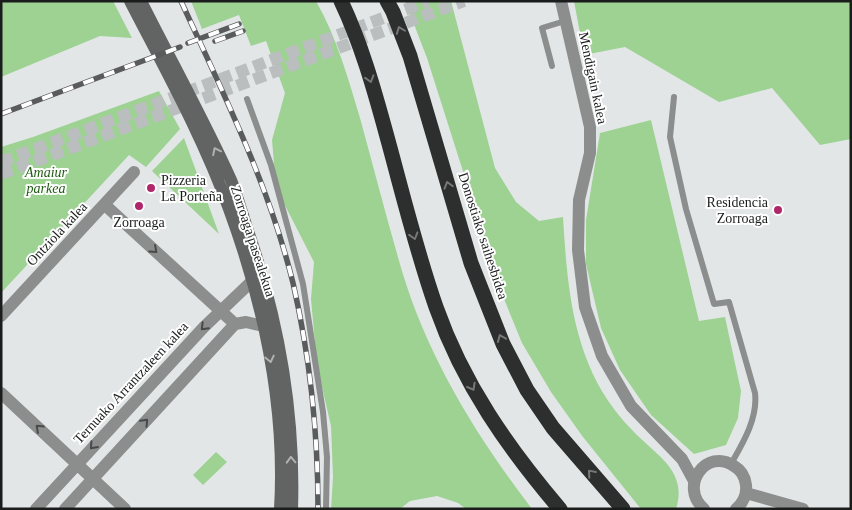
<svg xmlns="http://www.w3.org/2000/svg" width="852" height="510" font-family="'Times New Roman',serif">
  <rect width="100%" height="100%" fill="#e2e6e7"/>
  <path fill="#9dd293" d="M1,1H113L132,38L100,36L1,77Z
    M191,1H316C337,38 348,78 360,118C374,169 387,220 402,271C428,358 477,437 532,509H466L458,503L437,496L410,501L400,509H331L333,477L331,426L317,365L311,299L314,262L276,188L272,140L285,93L266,41L251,46L239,15L202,29Z
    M405,1H451L495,168L516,202L539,221L563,217C567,283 572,353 614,409C620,417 627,425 634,432C657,456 688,471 676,509H641L583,437L551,392L522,343L502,294L427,58Z
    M574,1H851V139L820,145L772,88L719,102L625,47L584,55Z
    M159,91L180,129L146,167L129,155L1,293V147L33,137Z
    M651,120L699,321L725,317L741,391L738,418L726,445L694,454L651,415L620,370L601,328L586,264V220L600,133Z
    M184,138L219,234L152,171Z
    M216,452L227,462L203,485L193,475Z"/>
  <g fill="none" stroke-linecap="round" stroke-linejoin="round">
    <path stroke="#babebe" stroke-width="12" stroke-dasharray="12 6" stroke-linecap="butt" d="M1,162L428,1
      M1,174L464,1"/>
    <path stroke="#8c8d8d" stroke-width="6" d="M552,66L542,28L565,21
      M674,97L670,137L686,209L714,304L729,302L755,393C758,418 743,443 731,464
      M247,99L271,165L303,284L323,412L327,457L326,509"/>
    <path stroke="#8c8d8d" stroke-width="12" d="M561,1L590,127V153L579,200L578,250L585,307L602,356L631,406L682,459L694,481
      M105,205L235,324
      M1,316L134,172
      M1,393L125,509
      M746,493L803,509
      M36,509L204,327L252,281
      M65,509L235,324L246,322L263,326
      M704,509C678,486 707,447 734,466C741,470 745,477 746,485C747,494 743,503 736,509"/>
    <path stroke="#626463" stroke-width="12" d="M130,1C165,69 203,137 229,209C264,304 286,408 280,509
      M141,1C171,61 204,120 231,180C238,198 243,216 249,234C279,322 295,416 292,509"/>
    <path stroke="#2c2f2e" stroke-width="15" d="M341,1C361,43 374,89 386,133C402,191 416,250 436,307C463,384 508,448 560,509
      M387,1L393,12L410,56L471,263L503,344L527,390L553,428L623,509"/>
    <g stroke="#5a5b5c" stroke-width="5.5">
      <path id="rail" d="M181,1C223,93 269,185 293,283C310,357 318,433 318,509
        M215,41L243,31
        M188,43L239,24
        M1,114L180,47"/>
    </g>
    <use href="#rail" stroke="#fff" stroke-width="4" stroke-dasharray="11" stroke-linecap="butt"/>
  </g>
  <defs><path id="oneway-chevron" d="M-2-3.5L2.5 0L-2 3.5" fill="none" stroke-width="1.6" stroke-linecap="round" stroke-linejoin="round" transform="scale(1.25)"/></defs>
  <g stroke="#767877">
    <use href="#oneway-chevron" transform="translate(400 30) rotate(-111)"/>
    <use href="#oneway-chevron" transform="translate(370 79) rotate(73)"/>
    <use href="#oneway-chevron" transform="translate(448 185) rotate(-106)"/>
    <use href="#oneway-chevron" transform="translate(414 236) rotate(73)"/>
    <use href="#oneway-chevron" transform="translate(501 338) rotate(-112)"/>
    <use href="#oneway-chevron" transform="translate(472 387) rotate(61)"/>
    <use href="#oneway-chevron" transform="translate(591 473) rotate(-131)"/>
  </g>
  <g stroke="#b0b2b1">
    <use href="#oneway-chevron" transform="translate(216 151) rotate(-116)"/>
    <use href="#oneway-chevron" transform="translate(270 359) rotate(78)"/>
    <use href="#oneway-chevron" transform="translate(291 460) rotate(-92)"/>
  </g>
  <g stroke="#484949">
    <use href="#oneway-chevron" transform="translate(154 250) rotate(42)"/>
    <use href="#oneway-chevron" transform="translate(204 327) rotate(135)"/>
    <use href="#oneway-chevron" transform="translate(145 422) rotate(-47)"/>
    <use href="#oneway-chevron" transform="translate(39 428) rotate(-137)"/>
    <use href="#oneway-chevron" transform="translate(93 446) rotate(132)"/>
  </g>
  <g fill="#af276a" stroke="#fff" stroke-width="2">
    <circle cx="151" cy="188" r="5"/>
    <circle cx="139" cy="206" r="5"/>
    <circle cx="778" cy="210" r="5"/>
  </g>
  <g text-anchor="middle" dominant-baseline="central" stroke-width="4" stroke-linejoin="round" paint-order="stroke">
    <g font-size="14" fill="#1b1c1c" stroke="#fff">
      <text transform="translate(593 78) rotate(78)">Mendigain kalea</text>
      <text transform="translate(57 234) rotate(-47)">Ontziola kalea</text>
      <text transform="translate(483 236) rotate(72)">Donostiako saihesbidea</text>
      <text transform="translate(253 241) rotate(72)">Zorroaga pasealekua</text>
      <text transform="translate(131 383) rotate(-47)">Ternuako Arrantzaleen kalea</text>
    </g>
    <g font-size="14" font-style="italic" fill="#205c12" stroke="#fff">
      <text x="46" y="172">Amaiur<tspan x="46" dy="16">parkea</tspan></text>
    </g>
    <g font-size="14" fill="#1b1c1c" stroke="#fff" text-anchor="start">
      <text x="161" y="180">Pizzeria<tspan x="161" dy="16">La Porteña</tspan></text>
      <text x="768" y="202" text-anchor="end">Residencia<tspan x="768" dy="16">Zorroaga</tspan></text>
      <text x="139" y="222" text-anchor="middle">Zorroaga</text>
    </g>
  </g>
  <rect width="852" height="510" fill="none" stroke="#1b1c1c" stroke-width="5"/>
</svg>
